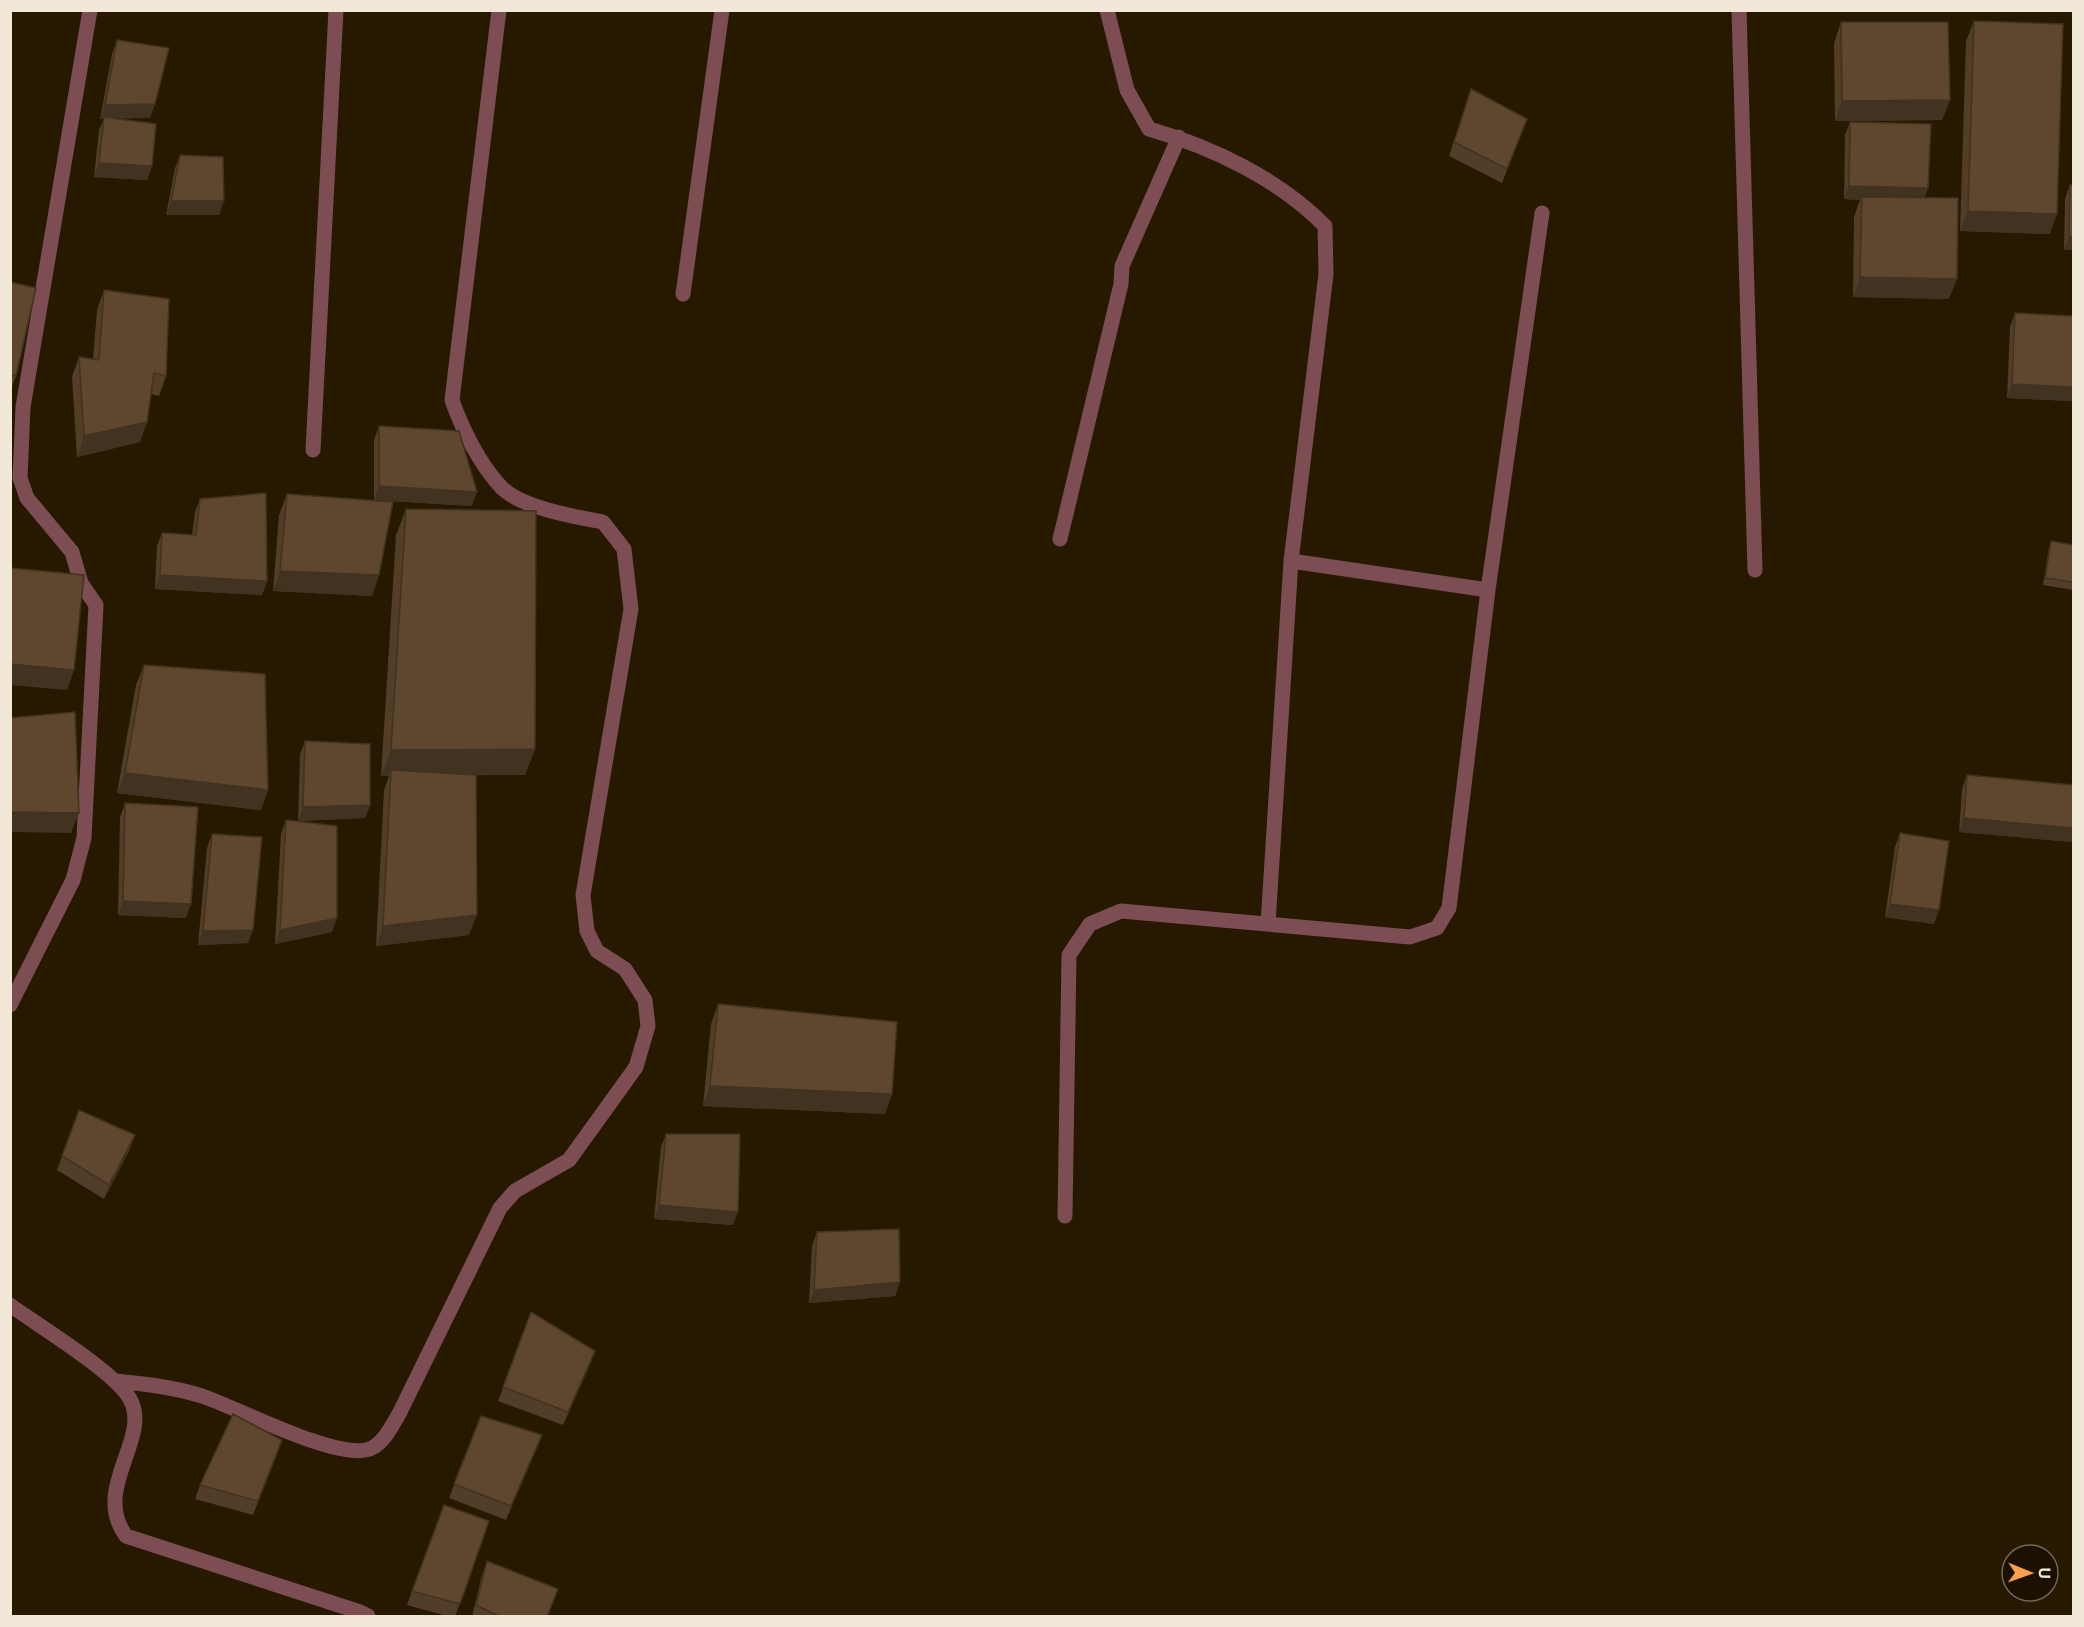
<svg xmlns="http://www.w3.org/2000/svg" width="2084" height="1627" font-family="'Open Sans',sans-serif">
  <rect width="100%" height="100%" fill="#271900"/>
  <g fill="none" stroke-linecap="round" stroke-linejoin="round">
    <path stroke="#7c4d52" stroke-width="15" d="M1739,10L1755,570"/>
    <path stroke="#7c4d52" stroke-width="15" d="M1107,10L1127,90L1149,129C1212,147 1279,179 1325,226L1326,274L1291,561L1268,924
      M683,294L722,10
      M313,450L336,10
      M1060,539L1121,284L1122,266L1179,137
      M1291,561L1488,590L1542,213
      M10,1005L73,880L84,838L96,605L81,583L72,552L27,498L20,478L23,407L90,10
      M1065,1216L1069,955L1090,924L1121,911L1410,937L1437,928L1449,908L1488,590
      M10,1305C39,1326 115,1372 130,1399C152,1438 91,1489 126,1536L360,1612L368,1616
      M116,1381C145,1384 173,1387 202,1396C240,1409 330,1457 366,1450C382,1447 391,1427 399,1414L500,1208L515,1191L569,1160L636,1067L648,1026L645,1000L625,969L597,951L587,931L583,895L631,609L624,549L603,522C576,517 522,508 502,488C480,465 462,429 452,400L499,10"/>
  </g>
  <path fill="#513d28" d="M1974,21L2050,234L1960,231L1966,41Z
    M1841,22L1950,100L1942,120L1835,121L1834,43Z
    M117,40L150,118H117L152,166L147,180L94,177L99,130L104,119H100L112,54Z
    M1471,89L1527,119L1502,183L1449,156Z
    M1850,122L1928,188L1924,198L1949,299L1853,297L1854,217L1860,200L1844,199L1845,135Z
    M180,155L219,215H166L175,168Z
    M2070,185H2073V250H2064L2065,199Z
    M10,282L16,376L10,392Z
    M104,290L166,376L159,396L151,394L147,422L140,442L77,457L72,377L79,357L93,359L97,310Z
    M2015,313L2073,316V401L2007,398L2010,327Z
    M379,426L472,506L374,500V440Z
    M287,494L379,575L372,596L273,591L279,515Z
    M200,499L267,581L262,595L155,589L157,546L162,533L192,535L195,512Z
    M406,509L535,749L525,775H476L469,935L376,946L384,790L389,776H381L396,535Z
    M2051,541L2073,545V590L2043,585L2049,548Z
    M144,665L268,790L261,810L117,793L136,685Z
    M305,741L370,805L365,818L298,821L300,755Z
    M1967,775L2073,842L1959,832L1962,789Z
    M125,803L186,918L118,915L120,817Z
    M286,820L332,932L275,944L281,834Z
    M1900,833L1934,924L1885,917L1895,847Z
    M212,834L248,943L198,945L207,848Z
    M718,1004L892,1094L885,1114L703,1106L711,1024Z
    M79,1110L130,1149L104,1199L57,1170Z
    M666,1134L733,1225L654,1219L661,1147Z
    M817,1232L900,1282L895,1296L809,1303L812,1246Z
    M531,1312L590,1365L563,1425L498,1401Z
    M481,1416L542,1435L506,1520L449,1498Z
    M277,1454L253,1515L195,1499L200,1485Z
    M489,1521L455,1617H451L407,1605L412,1591Z
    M487,1561L558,1589L547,1617H472L482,1575Z"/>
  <path fill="#423220" d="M1950,100L1942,120L1835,121L1842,101Z
    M155,104L150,118L100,119L105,105Z
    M99,163L152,166L147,180L94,177Z
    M1849,186L1928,188L1923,202L1862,197L1860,200L1844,199Z
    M171,201H224L219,215H166Z
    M1968,211L2057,214L2050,234L1960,231Z
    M2069,237H2073V250H2064Z
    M1860,277L1957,279L1949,299L1853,297Z
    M2012,384L2073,387V401L2007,398Z
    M147,422L140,442L77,457L84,436Z
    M379,486L477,492L472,506L374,500Z
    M280,571L379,575L372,596L273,591Z
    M160,575L267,581L262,595L155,589Z
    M10,664L74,670L67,690L10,685Z
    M535,749L525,775L391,776V770L389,776H381L391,750Z
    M125,773L268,790L261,810L117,793Z
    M370,805L365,818L298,821L303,807Z
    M10,812L79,813L71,833L10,832Z
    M1964,818L2073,828V842L1959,832Z
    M123,901L191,904L186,918L118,915Z
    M1890,904L1939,910L1934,924L1885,917Z
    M477,915L469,935L376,946L383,926Z
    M337,918L332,932L275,944L280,930Z
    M253,930L248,943L198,945L203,931Z
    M710,1086L892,1094L885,1114L703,1106Z
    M135,1135L130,1149L104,1199L109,1185Z
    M659,1205L738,1212L733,1225L654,1219Z
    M900,1282L895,1296L809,1303L814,1290Z
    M595,1351L590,1365L563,1425L568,1412Z
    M542,1435L537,1448L506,1520L511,1506Z"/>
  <path fill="#5e472e" stroke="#423220" stroke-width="1.5" d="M1974,21L2063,24L2057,214L1968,211Z
    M1841,22H1948L1950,100L1842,101Z
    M117,40L169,48L155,104L105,105Z
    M1471,89L1527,119L1507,169L1454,142Z
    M104,117L156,124L152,166L99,163Z
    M1850,122L1931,124L1928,188L1849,186Z
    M180,155L223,157L224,201H171Z
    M2070,185H2073V237H2069Z
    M1862,197L1958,198L1957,279L1860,277Z
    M10,282L36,288L16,376L10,374Z
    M104,290L169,299L166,376L154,373L147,422L84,436L79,357L99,360Z
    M2015,313L2073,316V387L2012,384Z
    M379,426L459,431L477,492L379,486Z
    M266,493L267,581L160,575L162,533L196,535L200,499Z
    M287,494L393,502L379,575L280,571Z
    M406,509L536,511L535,749L391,750Z
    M2051,541L2073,545V582L2045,578Z
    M10,568L84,575L74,670L10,664Z
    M144,665L265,674L268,790L125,773Z
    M75,712L79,813L10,812V718Z
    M305,741L370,744V805L303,807Z
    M391,770L476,775L477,915L383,926Z
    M1967,775L2073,785V828L1964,818Z
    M125,803L198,807L191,904L123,901Z
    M286,820L337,826V918L280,930Z
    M1900,833L1949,841L1939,910L1890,904Z
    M212,834L262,837L253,930L203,931Z
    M718,1004L897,1022L892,1094L710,1086Z
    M79,1110L135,1135L109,1185L62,1156Z
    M666,1134H740L738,1212L659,1205Z
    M899,1229L900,1282L814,1290L817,1232Z
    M531,1312L595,1351L568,1412L503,1387Z
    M233,1414L282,1440L258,1501L200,1485Z
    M481,1416L542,1435L511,1506L454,1484Z
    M444,1505L489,1521L460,1604L412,1591Z
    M487,1561L558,1589L547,1617H501L476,1605Z"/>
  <rect width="2084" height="1627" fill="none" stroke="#f2e8d7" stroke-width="24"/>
  <g transform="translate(2030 1573) rotate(91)"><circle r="28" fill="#1c1000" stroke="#726656" stroke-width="1.5"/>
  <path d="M0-4.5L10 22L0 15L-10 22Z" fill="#f99f4d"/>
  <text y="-9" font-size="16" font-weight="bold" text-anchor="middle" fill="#f2e8d7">U</text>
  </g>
</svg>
